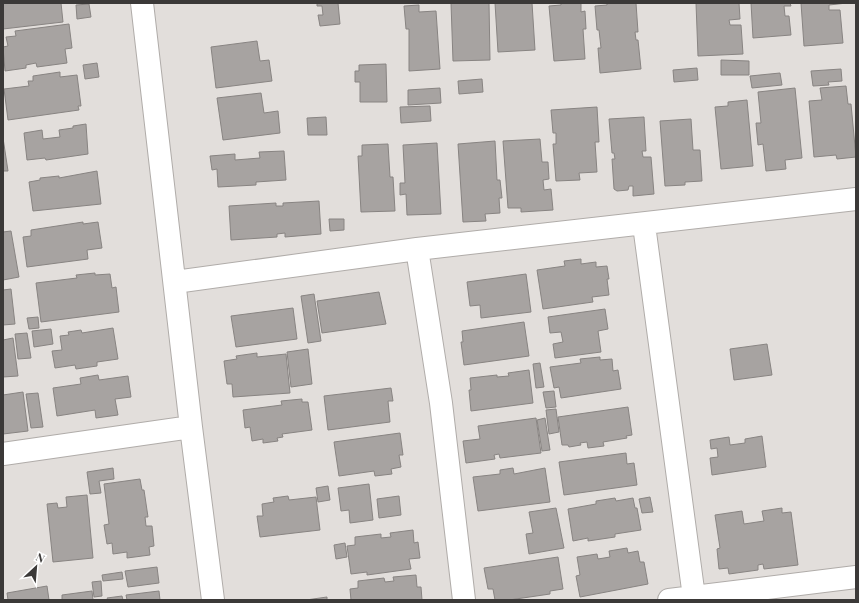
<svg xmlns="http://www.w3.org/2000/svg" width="859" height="603" font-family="'Playfair Display',serif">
  <rect width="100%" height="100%" fill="#e2dedb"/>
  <path fill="#a7a3a1" stroke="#888482" d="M3,3H61L63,22L3,29Z
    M317,3H338L340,24L320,26L318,15H323L322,6H317Z
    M451,3H489L490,60L453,61Z
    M495,3H532L535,50L498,52Z
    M561,3H581V12L585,11L586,29H583L585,59L554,61L549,6L561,5Z
    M607,3H636L638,32H635L636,40H638L641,69L600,73L598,48H601L599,30H597L595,6L607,5Z
    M696,3H739L740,19L729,20L730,25H741L743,54L698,56Z
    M751,3H790L791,6H784L785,16H789L791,35L753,38Z
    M801,3H847L829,5V10H840L843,43L804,46Z
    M89,4L91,17L77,19L76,5Z
    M419,5V12L436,11L440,69L409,71V29H406L404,6Z
    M69,24L72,48L65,49L67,63L37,67L36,63L26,65V68L5,71L3,47L8,46L6,37L16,36L15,31Z
    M257,41L260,61L269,60L272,81L216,88L211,47Z
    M721,60L749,61V75H721Z
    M97,63L99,77L85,79L83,65Z
    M386,64L387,102H360V82H355V71H359V65Z
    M697,68L698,80L674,82L673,70Z
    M841,69L842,81L828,82L829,85L813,86L811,71Z
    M60,72V77L77,75L81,106H78L79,110L8,120L4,89L29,86L28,81H33V76Z
    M780,73L782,85L752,88L750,76Z
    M482,79L483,92L459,94L458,81Z
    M846,86L848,104H851L856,157L837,159L836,155L814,157L809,101L822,100L820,88Z
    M440,88L441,103L408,105V90Z
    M795,88L802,158L785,160L786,169L766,171L763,144L758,145L756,123H761L758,92Z
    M261,93L264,113L278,111L280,133L223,140L217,98Z
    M747,100L753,166L721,169L715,107L728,106V102Z
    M430,106L431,121L401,123L400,107Z
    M597,107L599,142H595L597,172L579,173L580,180L556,181L553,144H556V133H553L551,110Z
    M326,117L327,135H308L307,118Z
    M644,117L646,151H642L643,157H651L654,194L633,196V186H629L628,190L617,191L614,189L612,159H615L614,153H612L609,119Z
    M691,119L693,150H700L702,181L685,182V185L665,186L660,121Z
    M86,124L88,154L46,160L45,158L27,160L24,133L42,130L43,139L60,137L59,130L73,128V126Z
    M3,138L8,171H3Z
    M540,139L542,162H548L549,179L543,180L544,190L551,189L553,210L521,212V208H508L503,141Z
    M495,141L497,180H500L502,198H499L500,213L485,214L486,221L463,222L458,144Z
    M437,143L441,214L407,215L406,194L400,195V183H405L403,145Z
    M388,144L390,177H393L395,211L361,212L358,156H362V145Z
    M284,151L286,180L256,182V185L218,187L217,169L212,170L210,156L235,154V160L260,158L259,152Z
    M97,171L101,204L33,211L29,182L40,180V178L59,176V178Z
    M319,201L321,234L285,237V233L277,234V237L231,240L229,206L276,203V206H283V203Z
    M329,219H344V230L330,231Z
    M83,222V224L98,222L102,248L87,250L88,259L27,267L23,237L31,236V230Z
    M11,231L19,277L3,280V232Z
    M581,259V264L596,262V267L607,266L609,279H607L609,295L592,297L593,302L543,309L537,270L565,266L564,261Z
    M95,273V275L110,274L112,288L116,287L119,312L41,322L36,283L77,278L76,275Z
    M526,274L531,312L481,318L480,305L470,306L467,282Z
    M11,289L15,324L3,325V290Z
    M379,292L386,324L322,333L317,301Z
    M314,294L321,341L308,343L301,296Z
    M293,308L297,339L236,347L231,316Z
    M605,309L608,329L598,331L601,352L555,358L553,344L563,342L561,332L550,333L548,317Z
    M38,317L39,328L29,329L27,318Z
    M524,322L529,356L464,365L461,342H463L462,331Z
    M113,328L118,359L97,362V366L76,369L75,365L55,368L52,351L62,350L60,336L69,335L68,332L81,330L82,333Z
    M51,329L53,344L34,347L32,331Z
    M27,333L31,358L18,359L15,334Z
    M13,338L18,376L3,377V340Z
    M767,344L772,375L734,380L730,349Z
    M308,349L312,384L291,387L287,352Z
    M257,353V357L286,354L290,393L233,397L232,384H227L224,361L237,359L236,356Z
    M600,357V360L612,359L613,371L618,370L621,389L561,398L559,387L554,388L550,367L581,363L580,359Z
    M540,363L544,387L536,388L533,364Z
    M529,370L533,403L471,411L469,390H471L470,378L497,375V377L509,376L508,373Z
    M98,375L99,380L128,376L131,397L115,399L118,415L96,418L95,410L57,416L53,388L81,384L80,378Z
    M391,388L393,401H388L390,422L328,430L324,396Z
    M554,391L556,407L546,408L543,392Z
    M23,392L28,431L3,434V395Z
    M38,393L43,427L31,428L26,394Z
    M302,399V402H308L312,430L282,434L283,437L277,438L278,441L263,443V439L252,441L250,427L245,428L243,410L282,405L281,401Z
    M628,407L632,435L626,436L627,438L603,442L604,446L588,448L587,442L580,443L581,445L569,447L568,445H562L558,417Z
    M556,409L559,432L549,434L546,410Z
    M536,418L541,453L500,458L499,454L494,455L495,459L466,463L463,441L480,439L478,426Z
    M545,418L550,450L542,451L537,420Z
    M400,433L403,455H399L401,467L391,469L392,474L375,476L374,471L339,476L334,442Z
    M762,436L766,467L712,475L710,458L718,457L717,448L711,449L710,440L729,437L730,445L745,443V439Z
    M626,453L627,464L634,463L637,485L564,495L559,462Z
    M113,468L114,479L99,481L101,493L90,494L87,472Z
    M513,468L514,474L545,468L550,502L478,511L473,477L500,474V470Z
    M140,479L142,490H144L148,517H145L146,526H152L154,546L149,547L150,555L127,558V552L113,554L112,543L107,544L104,525L109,524L104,484Z
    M369,484L373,520L350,523L349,510L341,511L338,488Z
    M328,486L330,500L318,502L316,488Z
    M87,495L93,558L53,562L47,504L57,503L58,508L67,507L66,497Z
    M288,496L289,500L316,497L320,530L260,537L257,516H263L262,504L274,502L273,498Z
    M399,496L401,515L379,518L377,499Z
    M650,497L653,512L642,513L639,499Z
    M615,498L616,501L633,498L635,508H637L641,530L615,534V537L588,541V538L573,541L568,509L596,504V501Z
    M556,508L564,548L529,554L526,534L533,533L529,512Z
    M782,508V513L791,512L798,565L764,569L763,564L758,565V570L729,574L728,568L719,569L717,549L720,548L715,515L742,511L744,524L764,521L762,511Z
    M413,530L414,543L418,542L420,558L409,559L411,569L367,575V572L351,574L347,546L355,545V537L381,534V538L391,537L390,533Z
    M345,543L347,557L336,559L334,545Z
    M627,548L628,553L638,551L640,562H644L648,584L580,597L576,576L580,575L577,557L597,554L598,559L610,557L609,551Z
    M558,557L563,589L550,591V594L509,600H495L493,589H488L484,568Z
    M157,567L159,583L128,587L125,571Z
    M122,572L123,579L103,581L102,575Z
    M416,575L417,587H421L422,600H351L350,589L358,588V581L384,578L385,582L394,581L393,577Z
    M101,581L102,596L94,597L92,582Z
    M47,586L49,600H8L7,593Z
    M92,591L93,600H62V595Z
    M159,591L160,600H127L126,595Z
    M122,596L123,600H108L107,598Z
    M327,597V600H306Z"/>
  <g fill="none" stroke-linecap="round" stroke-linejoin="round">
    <g stroke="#b0aca9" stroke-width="24">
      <path id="street" d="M142,3L191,427L213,600
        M644,225L694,597
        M417,249L441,403L464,600
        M175,282L417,249L856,199
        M3,454L191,427
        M669,600L856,577"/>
    </g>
    <use href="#street" stroke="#fff" stroke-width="22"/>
  </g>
  <rect width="859" height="603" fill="none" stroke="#3b3938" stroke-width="8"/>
  <g transform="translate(36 567) rotate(26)" stroke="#ffffff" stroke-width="3" paint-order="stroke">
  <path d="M0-3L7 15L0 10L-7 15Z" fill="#3b3938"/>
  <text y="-6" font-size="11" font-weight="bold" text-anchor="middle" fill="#3b3938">N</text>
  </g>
</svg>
